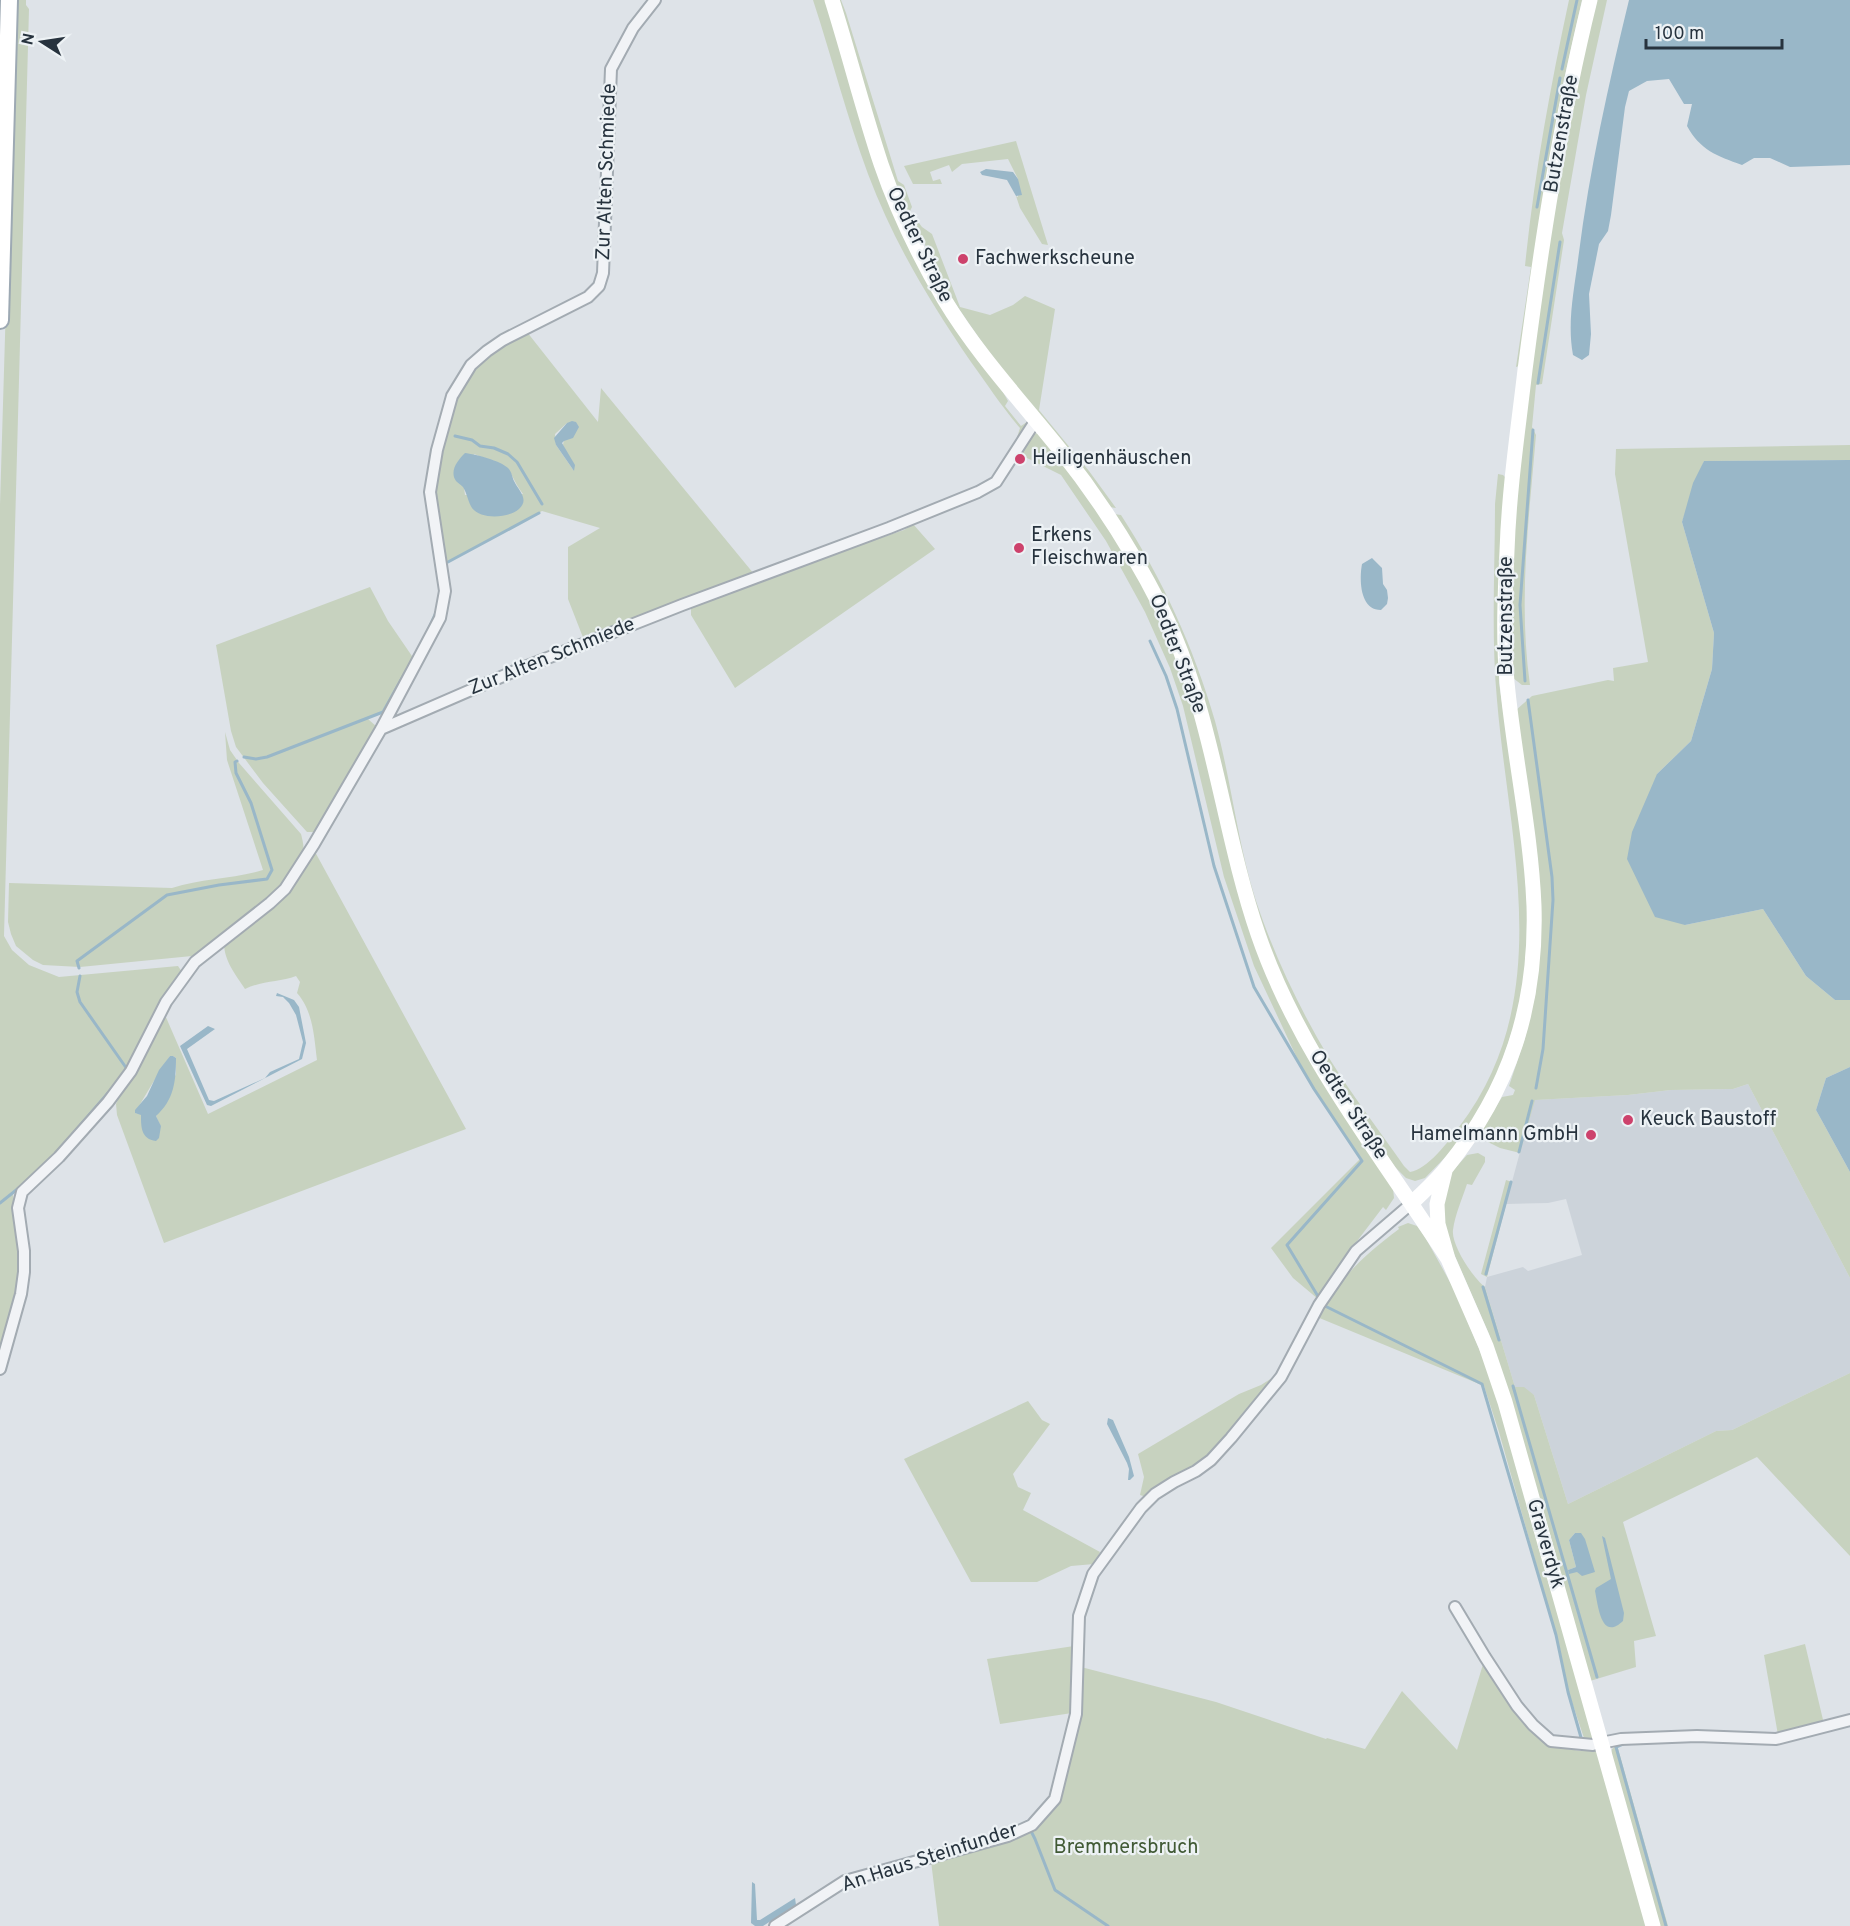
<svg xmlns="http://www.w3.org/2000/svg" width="1850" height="1926" font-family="Overpass,sans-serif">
  <rect width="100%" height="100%" fill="#dee3e8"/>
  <path fill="#ccd3da" d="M1748,1084L1850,1278V1373L1732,1430L1716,1431L1568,1504L1534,1395L1515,1387L1485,1287L1487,1277L1523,1267L1528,1271L1582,1255L1566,1199L1548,1203L1506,1204L1534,1100L1628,1095L1671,1090L1733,1089Z"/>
  <path fill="#c7d2bf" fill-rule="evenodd" d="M15,0H26V5L29,9L4,936L12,950L29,965L59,977L178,966L182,972L123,1078L50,1161L13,1194L20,1251L17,1293L0,1359V505Z
    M813,0H826L878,170L1008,401L1005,406L1021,426L1027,422L1015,444L1020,428C1002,407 987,384 971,362C930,302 894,243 868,174C847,117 832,58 813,0Z
    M836,0H841L846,13L898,181L904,185L912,207L910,211L922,227L932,234L960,307L990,315L1013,305L1025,296L1055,309L1039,410L1089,471L1116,508L1109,507L997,364L939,280L923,239L904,212L894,185Z
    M1569,0H1582L1563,84L1519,366L1516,367L1531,267L1525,266C1534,176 1550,88 1569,0Z
    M1594,0H1607L1586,95L1562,233L1564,240L1542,384L1536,385L1532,427L1536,435C1529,518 1518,601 1530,685H1522L1513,678L1508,606L1516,475L1551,219Z
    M1016,141L1048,245L1042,244L1020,208L1016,196L1018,197V179L1008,159L962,164L952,172L949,165L930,172L933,181L940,179L942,184H913L904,166Z
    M527,332L598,422L601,388L754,574L584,640L568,599V547L600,528L542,511L445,563L434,490L440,452L455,397L475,367L489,354ZM567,423L563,445L574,471L556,445L555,434ZM474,454C485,459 505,462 511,474C515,481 518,488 523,494L465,495L464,488Z
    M1041,433L1097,506L1148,592L1188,687L1248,920L1393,1188L1394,1198L1386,1210L1383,1207L1332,1274L1318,1299L1293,1278L1271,1248L1361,1158L1318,1095L1297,1058L1254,966L1224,877L1183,706L1170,668L1145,612L1106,541L1061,475L1025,457L1020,450L1029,434Z
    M1850,445V460L1704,461L1682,522L1714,633L1712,669L1691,741L1657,774L1685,925L1763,909L1806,976L1835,1000H1850V1067L1826,1078L1816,1110L1850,1172V1278L1748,1084L1733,1089L1671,1090L1628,1095L1535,1100L1520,1153L1500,1148L1486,1141L1482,1130L1502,1097L1513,1095L1515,1090L1509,1086L1525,1038L1536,991L1516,710L1532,696L1608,680L1614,681L1613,668L1648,662L1615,474L1616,449Z
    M1498,474L1503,475L1507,479L1499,611V683L1523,840L1529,934L1522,1002L1495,1082L1460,1142L1425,1178L1415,1181L1406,1178L1395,1167L1341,1087L1304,1025L1274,961L1253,903L1208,716L1114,514L1121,515C1162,578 1194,648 1215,721C1231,779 1237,840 1255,898C1273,953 1299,1008 1329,1058C1352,1095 1379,1130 1404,1166L1410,1172C1427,1170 1449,1141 1459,1127C1557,999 1509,844 1497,700C1491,636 1495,568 1495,504Z
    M913,524L935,549L735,688L691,615V606L756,580L904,530Z
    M370,587L388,621L414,659L384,712L368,719L377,727L317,832H307L263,783L236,747L231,731L216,645Z
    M225,732L230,750L239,763L301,834C303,842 305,849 302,857C288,891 235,925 206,950L192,956L80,967L43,965L33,960L16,946L11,934L8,922L9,883L172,888C202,878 233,879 263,870L227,760Z
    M314,850L466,1129L164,1243L117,1115L116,1104L121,1093L165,1015L208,1114L317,1060C314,1036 313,1011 297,993L300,982L296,976C280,982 261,981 245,989C236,975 224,961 224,943L272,906ZM170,1056H173L176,1058V1074L156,1116L161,1127L141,1114L135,1113C146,1094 157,1075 170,1056Z
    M1478,1153L1485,1157V1162L1472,1185L1467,1184C1462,1199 1455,1215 1453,1230C1451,1245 1473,1278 1485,1287L1515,1387H1524L1534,1395L1568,1504L1716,1431L1732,1430L1850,1373V1556L1757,1457L1623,1522L1656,1636L1634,1641L1636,1667L1590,1681L1489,1334L1444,1231L1440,1204L1449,1175L1467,1155ZM1575,1533H1581L1577,1572L1568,1570L1576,1567L1569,1540Z
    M1506,1180L1512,1182L1487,1277L1481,1274Z
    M1408,1223L1417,1226L1425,1237L1455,1291L1494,1385L1593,1739L1585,1741L1568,1690L1560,1649L1499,1432L1484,1386L1317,1317C1341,1277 1362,1257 1399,1229L1398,1227Z
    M1275,1376L1212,1453L1199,1463L1178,1474L1146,1497L1140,1495L1144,1477L1138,1454L1239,1394L1261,1385Z
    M1028,1401L1042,1420L1050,1424L1013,1474L1018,1487L1031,1493L1023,1510L1100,1552L1094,1564L1071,1566L1037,1582H971L904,1459Z
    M1805,1644L1824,1724L1778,1735L1764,1655Z
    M1074,1646L1072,1713L1000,1724L987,1659Z
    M1484,1661L1535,1734L1553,1747L1581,1751L1586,1743L1590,1750H1596L1649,1926H939L931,1861L1009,1841L1030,1829L1057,1805L1080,1713L1081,1667L1216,1702L1326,1739L1327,1738L1365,1749L1402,1691L1457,1750Z
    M1617,1745L1668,1926H1660L1611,1755L1612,1749Z"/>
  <path fill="#99b7c8" d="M1629,0H1850V165L1790,167L1770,158H1754L1742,165C1717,156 1700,150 1687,126L1692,104H1684L1669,79L1647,81L1629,91L1625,107L1611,215L1608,231L1599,244L1589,294L1591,334L1589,355L1582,360L1573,355C1567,323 1574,291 1578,260C1589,172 1608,86 1629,0Z
    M986,169L1013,172L1018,179L1022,195L1016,196L1007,180L982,175L980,172Z
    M572,421L576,422L579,427L573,438L564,441L562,443L575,465L574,471L556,445L554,438L567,423Z
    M465,453C475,454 501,461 508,468C512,472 512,477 514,481C518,490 530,499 519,509C509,518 481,520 472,508C468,502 467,493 463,487C461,485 458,483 456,481C449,471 458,460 465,453Z
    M1850,460V1000H1835L1806,976L1763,909L1685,925L1655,917L1627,859L1632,832L1657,774L1691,741L1712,669L1714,633L1682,522L1693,483L1704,461Z
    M1372,558L1382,568L1383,584L1387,590L1388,598L1387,604L1381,610C1360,610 1359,580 1362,564Z
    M277,993L294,1000L299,1007L306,1043L302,1059L211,1106L207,1105L180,1046L208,1026L215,1029L187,1049L209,1100L214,1101L265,1078L270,1072L299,1059L303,1042L296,1015L289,1003L283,997L276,996Z
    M170,1056H173L176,1058C176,1081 174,1100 156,1116L161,1126L159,1138L156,1141C141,1139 141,1127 141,1115L135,1113V1110L147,1096L159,1070Z
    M1850,1067V1172L1816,1110L1826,1078Z
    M1108,1418L1113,1420L1129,1457L1134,1476L1130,1480H1128L1129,1469L1127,1463L1107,1424Z
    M1575,1533H1581L1585,1539L1595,1572L1582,1576L1577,1572L1569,1574L1568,1570L1576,1567L1569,1540Z
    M1602,1536L1605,1538L1624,1613L1623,1621C1601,1642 1598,1605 1595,1591L1596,1588L1611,1579Z
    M752,1882L755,1884L757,1920H760L795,1898L796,1905L763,1926H755L751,1923Z"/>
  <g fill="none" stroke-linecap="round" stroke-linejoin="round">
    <path stroke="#99b7c8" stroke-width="3" d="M1562,69L1577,0
      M1537,207L1560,78
      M1538,383L1560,242
      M455,436L472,440L480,446L494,448L508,454L517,462L542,504
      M448,562L539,513
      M429,628L437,610
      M1150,641L1166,676L1177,709L1214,866L1254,987L1314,1089L1362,1161L1287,1245L1319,1298
      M1525,681L1520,605L1533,430
      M1528,700L1552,877L1553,900L1543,1049L1536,1088
      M244,757L256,759L267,757L383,712L406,671
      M79,968L77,961L167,895L219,885L267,879L272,870L251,803L236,773L235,762L237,761
      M80,976L77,992L80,1002L127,1069
      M77,1129L108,1093
      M1519,1152L1532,1101
      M0,1203L20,1187
      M1486,1274L1511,1182
      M1483,1287L1499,1340
      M1325,1306L1482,1384L1556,1635L1568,1692L1582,1741
      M1513,1386L1597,1677
      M1623,1744L1616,1747L1666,1926
      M1031,1831L1035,1839L1055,1890L1108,1926"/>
    <g stroke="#a3abb2" stroke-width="14">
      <path id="street" d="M381,729L517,670L682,605L889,528L978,492L996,482L1036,420
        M0,1369L21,1294L24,1272V1251L18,1208L22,1192L59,1157L108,1102L131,1071L166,1002L195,962L270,903L285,889L314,844L381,729L440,618L445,591L430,492L437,450L452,396L471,365L487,351L503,340L588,297L599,286L603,273L611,69L633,28L655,0
        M1455,1607L1485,1657L1517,1706L1533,1725L1551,1741L1593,1745
        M1601,1743L1621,1739L1697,1736L1776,1739L1850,1720
        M775,1926L845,1881L1008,1836L1032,1825L1055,1799L1076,1714L1079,1616L1093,1574L1141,1508L1155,1494L1174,1482L1196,1471L1211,1460L1231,1438L1281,1377L1319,1305L1356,1251L1412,1203"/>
    </g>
    <g stroke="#9da9b3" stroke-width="20">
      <path id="primary" d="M0,320L9,0"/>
    </g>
    <use href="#street" stroke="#f1f3f6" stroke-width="10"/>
    <path stroke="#fff" stroke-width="15" d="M832,0C849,54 863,110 881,164C897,211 919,256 944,299C977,354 1021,401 1061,451C1100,500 1133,552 1161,607C1213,710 1221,826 1258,934C1299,1054 1380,1153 1448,1259
      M1445,1171L1437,1204L1438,1224L1448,1259L1486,1346L1505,1402L1653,1926
      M1412,1203C1424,1191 1437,1180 1447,1167C1510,1089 1537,1006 1534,906C1531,831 1514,757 1507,682C1503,639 1505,594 1507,551C1509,490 1518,430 1525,370C1541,246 1560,121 1590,0"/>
    <use href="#primary" stroke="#fff" stroke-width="16"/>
  </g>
  <g fill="#cd426c" stroke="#edf2f5" stroke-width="2">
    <circle cx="963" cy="259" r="6"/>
    <circle cx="1020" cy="459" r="6"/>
    <circle cx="1019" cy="548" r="6"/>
    <circle cx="1628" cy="1120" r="6"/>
    <circle cx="1591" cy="1135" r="6"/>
  </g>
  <g text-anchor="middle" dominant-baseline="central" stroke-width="4.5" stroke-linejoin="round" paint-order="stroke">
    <g font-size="20" fill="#27333e" stroke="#edf2f5">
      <text transform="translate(1562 134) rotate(-80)">Butzenstraße</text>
      <text transform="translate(607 172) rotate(-88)">Zur Alten Schmiede</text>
      <text transform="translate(919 245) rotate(64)">Oedter Straße</text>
      <text transform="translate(1507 616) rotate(-90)">Butzenstraße</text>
      <text transform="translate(1177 654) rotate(69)">Oedter Straße</text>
      <text transform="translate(552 657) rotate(-22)">Zur Alten Schmiede</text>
      <text transform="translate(1348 1105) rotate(57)">Oedter Straße</text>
      <text transform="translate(1545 1544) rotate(74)">Graverdyk</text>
      <text transform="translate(930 1858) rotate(-18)">An Haus Steinfunder</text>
    </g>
    <g font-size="20" fill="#27333e" stroke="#edf2f5" text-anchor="start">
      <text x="975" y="259">Fachwerkscheune</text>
      <text x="1032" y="459">Heiligenhäuschen</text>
      <text x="1031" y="536">Erkens<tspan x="1031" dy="23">Fleischwaren</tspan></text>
      <text x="1640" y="1120">Keuck Baustoff</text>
      <text x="1579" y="1135" text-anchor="end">Hamelmann GmbH</text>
    </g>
    <g font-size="20" fill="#415a35" stroke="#edf2f5">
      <text x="1126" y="1848">Bremmersbruch</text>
    </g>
  </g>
  <g transform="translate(42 42) rotate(282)" stroke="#edf2f5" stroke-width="4.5" paint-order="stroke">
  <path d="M0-4.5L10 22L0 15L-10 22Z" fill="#27333e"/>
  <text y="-9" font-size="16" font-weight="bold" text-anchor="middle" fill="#27333e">N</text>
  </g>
  <path d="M1646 39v9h136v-9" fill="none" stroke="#27333e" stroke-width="3"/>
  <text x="1655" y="39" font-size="18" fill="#27333e" stroke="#edf2f5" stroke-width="4.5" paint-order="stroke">100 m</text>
</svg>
